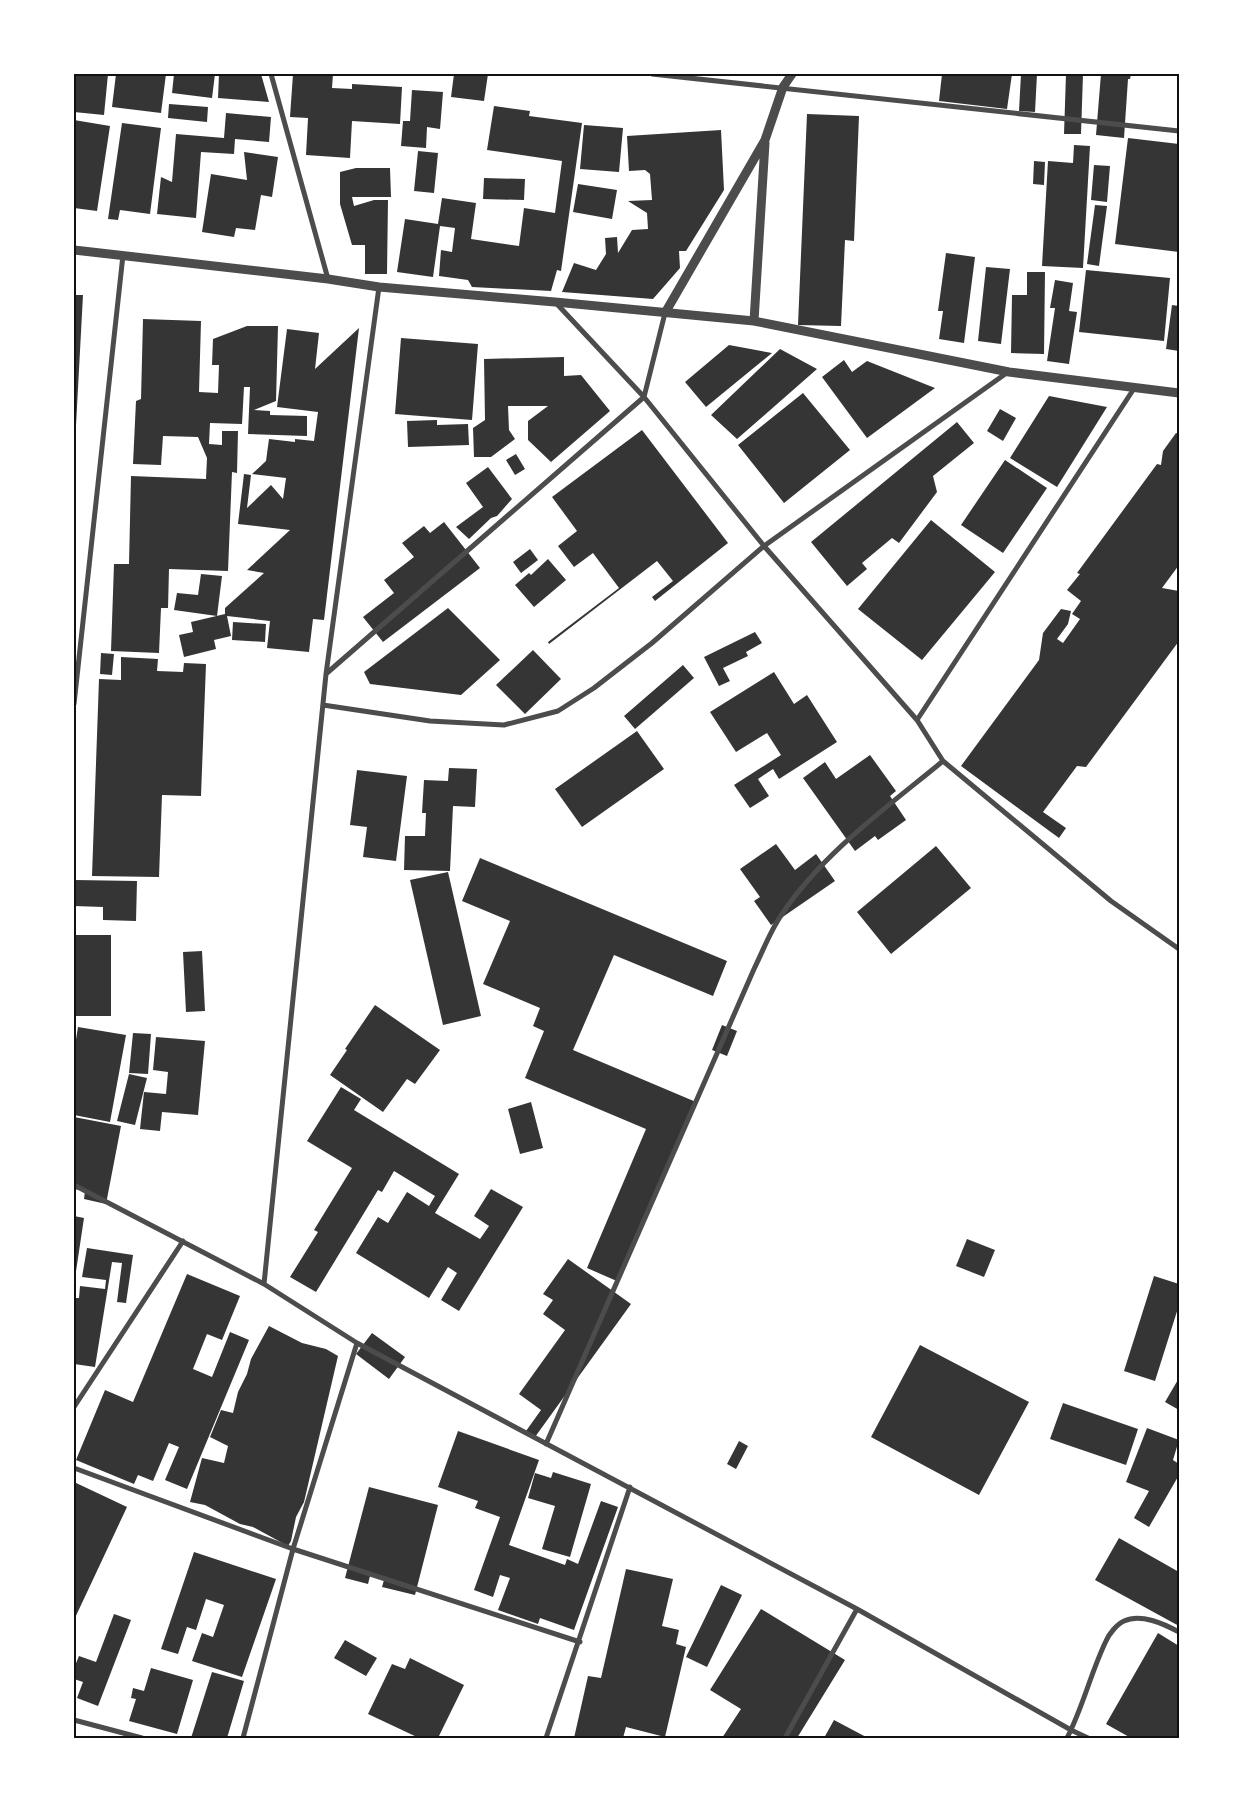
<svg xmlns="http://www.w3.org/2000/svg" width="1253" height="1812" font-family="'Public Sans',sans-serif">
  <rect width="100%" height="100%" fill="#fff"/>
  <path fill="#353535" d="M74,74H108L104,115L74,112Z
    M116,74H166L161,113L112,107Z
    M174,74H215L212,98L172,93Z
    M219,74H261L269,102L218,98Z
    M293,74H333L332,88L352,89V84L402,87L400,124L352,121L350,158L306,155L308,118L290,117Z
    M454,74H488L484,101L451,97Z
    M942,74H1012L1007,109L939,101Z
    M1021,74H1037L1035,112L1019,111Z
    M1066,74H1083L1081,134H1064Z
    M1101,74H1131L1130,79H1128L1124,138L1096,135Z
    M412,90L443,92L440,129L427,127L426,148L401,146L403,121H410Z
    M169,104L208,107L207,122L168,118Z
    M494,106L530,111L529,116L582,123L561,271L557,270L551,291L472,287L468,280L439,276L441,250L452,252L455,228L440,226L433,277L397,272L405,219L438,224L442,198L476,203L471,239L519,246L524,208L555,213L562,161L487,150Z
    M226,113L271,117L269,142L235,139L234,154L201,152L196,218L157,214L161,177L172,182L176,134L224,138Z
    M807,114L859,116L854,241L845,240L841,326L798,325Z
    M74,120L110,126L97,211L74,208Z
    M122,123L161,128L150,214L120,210L118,220L108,219Z
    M584,125L623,128L619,172L580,169Z
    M721,130L724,190L686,251H679L680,268L653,299L562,292L574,263L596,270L606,254L605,238L617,237L618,253L632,230L648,229L647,213L628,201L652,200L650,174L645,170L629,171L627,136Z
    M1128,138L1179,144V252L1115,244Z
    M1074,145L1090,146L1083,268L1042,266L1048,161L1073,163Z
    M418,151L438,153L434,193L414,191Z
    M244,152L278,157L272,197L261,195L255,230L236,228L234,237L202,232L211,174L247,180Z
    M1034,161L1045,162L1044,185L1033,184Z
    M1094,165L1110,166L1107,202L1091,200Z
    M356,168H390L391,197H352L354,206L374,200H388L387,274H365V245H352L340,204V172Z
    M484,178L525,179L524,200L483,199Z
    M578,184L617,190L612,219L573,212Z
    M1095,205L1107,206L1099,266L1087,264Z
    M946,253L975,257L964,343L939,339L943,311H938Z
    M986,267L1010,269L1001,344L978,341Z
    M1086,270L1170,278L1164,341L1079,332Z
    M1027,272H1045L1044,354L1011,353L1012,295H1027Z
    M1055,280L1073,283L1069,311L1077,312L1069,364L1047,361L1055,308H1050Z
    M74,295H83L75,444H74Z
    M1172,305L1179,306V351L1166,349Z
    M143,319L201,321L199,392L218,393L219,365H212L213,339L247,326H278L276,401L254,410L270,411V415L307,416V436L248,434L250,387H244L242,424L210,423L209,444L222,445V431H238L237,473L232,472L228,571L169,569L168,608H161L159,653L111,651L114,564H129L131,476L206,479L207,458L198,437L163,436L161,465L133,464L136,401L141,399Z
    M359,328L324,620L313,619L309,652L267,648L270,621L227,616L231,636L214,640L216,649L184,657L179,635L193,632L191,622L225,614V608L264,573L247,570L290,530L238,524L244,474L251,475L247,508L271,485L283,499L286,478L252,474L266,461L269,439L295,442V439L314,441L318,412L277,407L287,329L319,333L315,369Z
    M401,338L478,344L472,420L395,414Z
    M729,345L772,353L706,407L685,382Z
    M780,349L817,369L737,439L711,415Z
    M564,357V376L581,375L610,411L551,462L528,440V421L548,406H508L509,430L515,439L491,457H474L473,428L485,420L484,359Z
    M844,360L852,372L867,361L935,388L867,438L822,377Z
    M803,393L850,450L784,503L738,445Z
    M1049,396L1107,407L1057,487L1010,458Z
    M1000,409L1016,418L1003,441L987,431Z
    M437,420V425L468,424L469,445L408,447L407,421Z
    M957,422L974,443L933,476L937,492L899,543L892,538L862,563L867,569L847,586L811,542Z
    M642,430L728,543L655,601L652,597L673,581L657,561L549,644L548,642L619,588L593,553L574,567L558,546L577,531L552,497Z
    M1176,433L1179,434V565L1162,588L1179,591V641L1086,767L1077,766L1043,812L1066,828L1059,838L961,766L1039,660L1043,633L1061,609L1071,611L1068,624L1057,639L1063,643L1080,619L1072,614L1081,601L1067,590L1080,574L1077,573L1157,464L1161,465L1163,451Z
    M516,454L525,469L515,475L506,460Z
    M1005,460L1047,488L1003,553L961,525Z
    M488,467L512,499L497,516L491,518L469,539L456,527L483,507L466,483Z
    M931,520L995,572L922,660L858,609Z
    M444,522L480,568L383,642L363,617L394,593L384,580L414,557L402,543L424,526L430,533Z
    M530,549L538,560L521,573L513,562Z
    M548,559L566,580L534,607L515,585L529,573L531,575Z
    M201,574L222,576L217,616L174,610L177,593L198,595Z
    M448,608L500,660L461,695L370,684L364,672Z
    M233,622L266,624L265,642L232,640Z
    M755,632L762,643L746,652L748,656L723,668L730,681L719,686L704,657Z
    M533,650L561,679L525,714L496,685Z
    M101,653L114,654L112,675L100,674Z
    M121,657L158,659L157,671L183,672L184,663L206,664L201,796L162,795L159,877L92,876L99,679L121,680Z
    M683,665L694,678L635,729L624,716Z
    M774,672L794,704L807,695L837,742L779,779L773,769L758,779L769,796L750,808L734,785L781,755L767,733L736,752L710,712Z
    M637,731L664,769L582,827L555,789Z
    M870,755L896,791L890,796L906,820L878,840L875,836L855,851L803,778L825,762L836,779Z
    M449,768L477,769L475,807L453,806L450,871L404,870L405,836H425L426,813H422L424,780L448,781Z
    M357,770L407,776L396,861L363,857L367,827L350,825Z
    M776,844L795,870L816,854L835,881L771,925L754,901L760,897L740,869Z
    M936,846L971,888L891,954L857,912Z
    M480,858L727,961L713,996L614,955L573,1050L696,1102L619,1282L587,1268L646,1129L525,1078L544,1031L533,1026L540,1008L483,984L510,921L462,901Z
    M448,872L481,1016L443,1025L410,880Z
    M75,880L137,881L136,921L103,920V907L74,906Z
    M74,935H111V1016H74Z
    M202,951L205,1011L186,1012L183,952Z
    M375,1005L440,1050L415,1084L407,1079L383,1112L330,1075L347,1050L345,1049Z
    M722,1025L737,1031L727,1056L712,1050Z
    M78,1027L126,1035L110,1122L74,1115V1052Z
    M133,1033L151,1034L148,1074L129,1073Z
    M156,1037L205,1041L198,1115L162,1112L160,1131L140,1129L144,1092L166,1094L168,1072L153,1070Z
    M129,1074L147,1078L135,1125L117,1121Z
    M341,1087L361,1099L354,1110L459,1174L435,1213L480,1239L489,1226L474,1216L491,1189L523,1207L459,1311L441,1300L457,1273L448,1267L429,1298L356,1253L378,1217L388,1223L407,1192L429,1206L435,1196L394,1171L382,1192L378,1190L316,1292L290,1277L318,1232L314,1230L352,1168L307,1141Z
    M531,1102L543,1148L520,1154L508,1109Z
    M74,1117L121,1126L106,1204L84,1199L85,1191L74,1189Z
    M74,1216L84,1218L75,1278H74Z
    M967,1239L995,1250L984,1277L956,1266Z
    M87,1248L133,1255L126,1303L117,1302L122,1263L112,1262L95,1367L74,1364V1298H79L80,1286L105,1289L106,1280L82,1277Z
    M568,1259L631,1304L535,1437L526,1431L541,1410L519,1394L565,1330L543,1314L553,1300L543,1294Z
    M187,1274L240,1296L222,1340L207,1334L193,1369L212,1377L230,1332L249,1340L187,1489L165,1480L179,1447L169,1443L153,1481L138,1475L134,1484L76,1460L105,1390L133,1402Z
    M1154,1276L1179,1284V1305L1155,1381L1124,1371Z
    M269,1326L302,1343L326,1349L338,1356L304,1502L296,1517L291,1541L288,1546L253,1527L240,1524L205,1505L190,1502L202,1458L224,1463L228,1446L210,1437L221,1410L233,1413L238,1392L247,1374L251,1359Z
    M372,1333L405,1357L389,1379L356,1354Z
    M920,1345L1029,1402L979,1495L871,1437Z
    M1179,1378V1410L1165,1402Z
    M1063,1403L1138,1429L1126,1465L1050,1439Z
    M1147,1428L1179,1440L1173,1460L1179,1464V1475L1149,1527L1134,1518L1149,1491L1126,1482Z
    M458,1431L539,1460L509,1545L565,1565L567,1559L578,1564L601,1501L618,1507L574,1630L540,1618L538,1624L498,1610L510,1578L500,1575L493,1597L474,1590L500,1517L475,1508L478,1501L438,1487Z
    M739,1441L748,1446L736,1469L727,1464Z
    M553,1472L591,1484L570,1557L542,1549L555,1506L528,1498L535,1473L551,1478Z
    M74,1482L127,1507L74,1620Z
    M369,1487L438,1505L415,1595L382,1587L384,1580L370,1576L368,1584L345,1578Z
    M1119,1538L1179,1572V1626L1095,1580Z
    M194,1552L276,1579L242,1677L192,1661L202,1633L213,1637L224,1605L206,1599L196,1630L187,1627L178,1654L161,1649Z
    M626,1569L673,1579L662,1626L679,1630L676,1644L686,1647L665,1737L626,1727L623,1738H574L588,1676L601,1678Z
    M721,1585L742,1595L707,1667L686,1657Z
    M761,1609L845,1660L797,1738H722L741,1709L710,1690Z
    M114,1614L131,1620L98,1706L77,1698L83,1682L74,1679V1668L79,1656L96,1662Z
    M1158,1633L1179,1646V1738H1131L1106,1724Z
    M345,1640L377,1658L366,1676L334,1658Z
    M410,1658L464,1685L438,1738H419L368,1714L392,1664L405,1669Z
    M151,1668L193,1680L177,1734L129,1721L136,1699L131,1698L133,1688L144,1691Z
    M212,1672L244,1681L227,1738H191Z
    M834,1720L868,1738H824Z"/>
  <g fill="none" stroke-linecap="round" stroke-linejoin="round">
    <path stroke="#4c4c4c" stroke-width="5" d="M271,74L328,279
      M652,74L1179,131
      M556,303L644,397L764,546L917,720L943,761L1111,901L1179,949
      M327,673L644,397L665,313
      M74,704L123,255
      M323,705L430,721L504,725L558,711L594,688L652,643L764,546L1008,372
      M917,720L1135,387
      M74,1185L264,1284L357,1343L857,1609L1071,1730L1088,1738
      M264,1284L326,674L379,287
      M74,1407L183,1241
      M546,1444L754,969C763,951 770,931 782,914C823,853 886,808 943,761
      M74,1468L293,1549L580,1642
      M74,1720L142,1738
      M243,1738L293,1549L357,1343
      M546,1738L630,1487
      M785,1738L857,1609
      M1067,1738C1083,1707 1091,1672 1106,1641C1109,1634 1117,1624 1124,1621C1141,1613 1164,1624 1179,1632"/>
    <path stroke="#4c4c4c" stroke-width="9" d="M74,250L328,279L379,287L555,302L754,321L1009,372L1179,393
      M665,313L765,140L783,87L792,74
      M754,321L765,143"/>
  </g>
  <rect width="1253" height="1812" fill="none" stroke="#ffffff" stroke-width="150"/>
  <rect x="75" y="75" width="1103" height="1662" fill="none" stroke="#111" stroke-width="2"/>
</svg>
